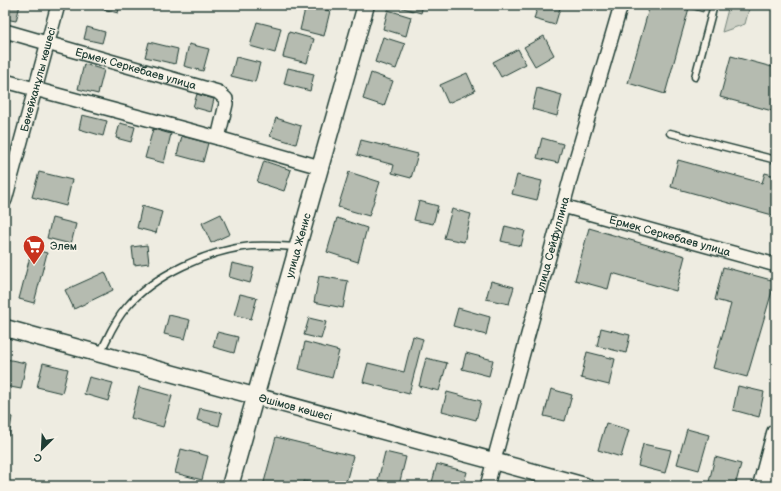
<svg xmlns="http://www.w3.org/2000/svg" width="781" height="491" font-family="'Balsamiq Sans',sans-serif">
  <rect width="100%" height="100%" fill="#eeece1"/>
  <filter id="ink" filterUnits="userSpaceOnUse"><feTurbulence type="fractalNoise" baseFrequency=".025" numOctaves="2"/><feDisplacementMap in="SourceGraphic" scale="8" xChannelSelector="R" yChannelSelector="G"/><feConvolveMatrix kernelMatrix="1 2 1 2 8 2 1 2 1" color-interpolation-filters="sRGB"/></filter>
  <g filter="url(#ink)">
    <path fill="#cccfc4" stroke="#76867c" d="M729,5H750L745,24L722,32Z"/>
    <path fill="#b5bbb0" stroke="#1f3d34" d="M5,5H20L16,21L5,19Z
      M89,5H120L118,13Z
      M306,5L330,11L324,36L300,30Z
      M392,5H423L421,13Z
      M538,5H561L555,25L534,19Z
      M650,5H704L703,12L689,8L665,94L628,83Z
      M388,10L411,17L406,36L383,29Z
      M257,22L281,28L275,53L250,46Z
      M87,27L105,32L102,43L84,39Z
      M289,32L314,39L307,63L283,57Z
      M544,36L554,55L535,66L524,47Z
      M383,37L405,44L396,69L375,62Z
      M5,40L10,41L5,64Z
      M149,42L178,49L175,64L145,57Z
      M189,44L209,49L203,71L184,66Z
      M518,49L526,64L501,77L493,62Z
      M731,56L776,68V112L720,97Z
      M236,57L260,63L255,82L231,76Z
      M84,64L104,70L98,94L78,89Z
      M288,68L314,74L310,91L284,84Z
      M371,73L393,81L384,106L363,99Z
      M467,73L475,91L448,103L440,85Z
      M537,88L562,95L557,116L532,109Z
      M197,94L214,99L211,112L193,107Z
      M82,115L107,121L103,136L79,129Z
      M276,118L301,126L296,144L270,136Z
      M120,123L135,127L131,142L116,138Z
      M153,129L171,134L164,163L145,158Z
      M182,136L208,143L203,162L177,155Z
      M542,138L563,144L558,163L537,158Z
      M361,140L418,154L411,178L392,173L394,165L357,155Z
      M678,160L762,183L765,173L776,176V216L671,187Z
      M264,161L291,170L284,191L257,182Z
      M39,172L72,180L66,206L32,197Z
      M349,172L380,182L369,216L338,207Z
      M517,175L542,181L537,200L512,194Z
      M419,201L438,206L433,224L414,220Z
      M142,206L162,212L156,233L137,228Z
      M452,209L471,214L464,242L444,238Z
      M221,214L230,234L211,243L202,223Z
      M52,218L76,224L71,244L47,238Z
      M337,218L367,228L358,262L327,252Z
      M505,226L525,231L521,246L501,241Z
      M589,228L685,256L676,291L612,273L608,289L575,280Z
      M147,245L149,263L134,265L132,247Z
      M32,249L47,253L34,303L19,299Z
      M232,263L254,268L250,283L229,277Z
      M723,267L775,281L747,377L713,368L731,304L715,300Z
      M105,272L113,290L74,309L65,290Z
      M319,276L348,281L343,308L314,302Z
      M491,281L514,287L509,304L486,299Z
      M240,294L257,298L251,319L234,315Z
      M458,308L490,317L486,335L453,326Z
      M169,315L190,320L185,339L164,334Z
      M309,318L326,322L321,339L304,335Z
      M601,328L630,335L626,353L597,346Z
      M217,332L238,337L234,353L213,347Z
      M413,336L423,339L409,394L363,382L368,363L404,372Z
      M305,342L339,351L332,378L299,369Z
      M587,352L615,359L609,385L581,378Z
      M466,353L493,360L489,376L462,369Z
      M426,358L447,363L439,391L419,386Z
      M6,359L26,363L21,389L5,386Z
      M43,363L68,369L62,393L37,387Z
      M89,377L113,383L108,401L84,394Z
      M738,386L764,392L759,417L733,410Z
      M139,387L172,396L163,427L131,418Z
      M551,389L572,395L565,421L544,416Z
      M447,392L481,401L476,420L442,411Z
      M200,408L222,413L219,426L197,420Z
      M5,415L12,417L9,436L5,435Z
      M606,423L629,430L621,457L598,450Z
      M687,429L709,435L699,470L677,464Z
      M276,437L353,456L345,486H324L304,481L303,486H263Z
      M643,444L671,450L665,473L638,466Z
      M181,449L208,456L202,480L175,473Z
      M385,452L406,457L399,485L378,480Z
      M715,457L741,464L735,486H708Z
      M437,464L467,472L463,486H431Z"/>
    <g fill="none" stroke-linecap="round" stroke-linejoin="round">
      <g stroke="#1f3d34" stroke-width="9">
        <path id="service" d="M695,77L714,5
          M670,133L776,160
          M100,353C108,338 114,321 126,308C153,275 209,250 251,246C267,245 282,246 297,247"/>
      </g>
      <g stroke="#1f3d34" stroke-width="16">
        <g id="minor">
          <path id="s1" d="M5,31L218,92L226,99V104L218,138L320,167"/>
          <path d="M5,81L218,138"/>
          <path id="s2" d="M5,200L58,5"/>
          <path id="s3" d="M563,206L776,265"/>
          <path id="s4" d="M487,486L571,176L621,5"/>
        </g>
      </g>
      <g stroke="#1f3d34" stroke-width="19">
        <g id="tertiary">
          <path id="s5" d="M5,328L585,486"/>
          <path id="s6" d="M230,486L366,5"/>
        </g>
      </g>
      <g stroke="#1f3d34" stroke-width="21">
        <path id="secondary" d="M762,486L776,433"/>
      </g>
      <use href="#service" stroke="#f7f3e8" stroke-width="6"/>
      <use href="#minor" stroke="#f7f3e8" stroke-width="13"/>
      <use href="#tertiary" stroke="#f7f3e8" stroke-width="16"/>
      <use href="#secondary" stroke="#f7f3e8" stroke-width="18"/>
    </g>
  </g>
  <defs>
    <g id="supermarket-pin" transform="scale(1.15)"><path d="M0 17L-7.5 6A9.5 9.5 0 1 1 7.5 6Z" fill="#c8321e" stroke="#f7f3e8"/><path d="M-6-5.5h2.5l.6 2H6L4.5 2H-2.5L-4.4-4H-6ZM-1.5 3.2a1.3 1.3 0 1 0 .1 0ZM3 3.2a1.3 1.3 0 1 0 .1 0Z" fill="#fff"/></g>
  </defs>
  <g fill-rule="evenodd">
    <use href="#supermarket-pin" x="34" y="246"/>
  </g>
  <g text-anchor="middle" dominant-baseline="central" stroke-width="3.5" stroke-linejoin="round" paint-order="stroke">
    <g font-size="11" fill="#1f3d34" stroke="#f7f3e8">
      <text stroke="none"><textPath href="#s1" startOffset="136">Ермек Серкебаев улица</textPath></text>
      <text stroke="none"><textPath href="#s2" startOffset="125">Бөкейханұлы көшесі</textPath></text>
      <text stroke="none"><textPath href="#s3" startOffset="111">Ермек Серкебаев улица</textPath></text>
      <text stroke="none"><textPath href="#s6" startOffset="250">улица Женис</textPath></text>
      <text stroke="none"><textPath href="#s4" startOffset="250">улица Сейфуллина</textPath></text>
      <text stroke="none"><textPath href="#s5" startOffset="301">Әшімов көшесі</textPath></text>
    </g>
    <g font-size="11" fill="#1f3d34" stroke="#f7f3e8" text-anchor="start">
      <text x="50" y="246">Элем</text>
    </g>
  </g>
  <rect width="781" height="491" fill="none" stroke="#f7f3e8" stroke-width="20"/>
  <rect x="10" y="10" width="761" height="471" fill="none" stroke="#1f3d34" stroke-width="1.5" filter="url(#ink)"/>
  <g transform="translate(42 449) rotate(204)" stroke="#f7f3e8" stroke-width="3" paint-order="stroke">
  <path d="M0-3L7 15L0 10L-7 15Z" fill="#1f3d34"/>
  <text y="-6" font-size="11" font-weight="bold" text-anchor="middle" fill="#1f3d34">С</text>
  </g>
</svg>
